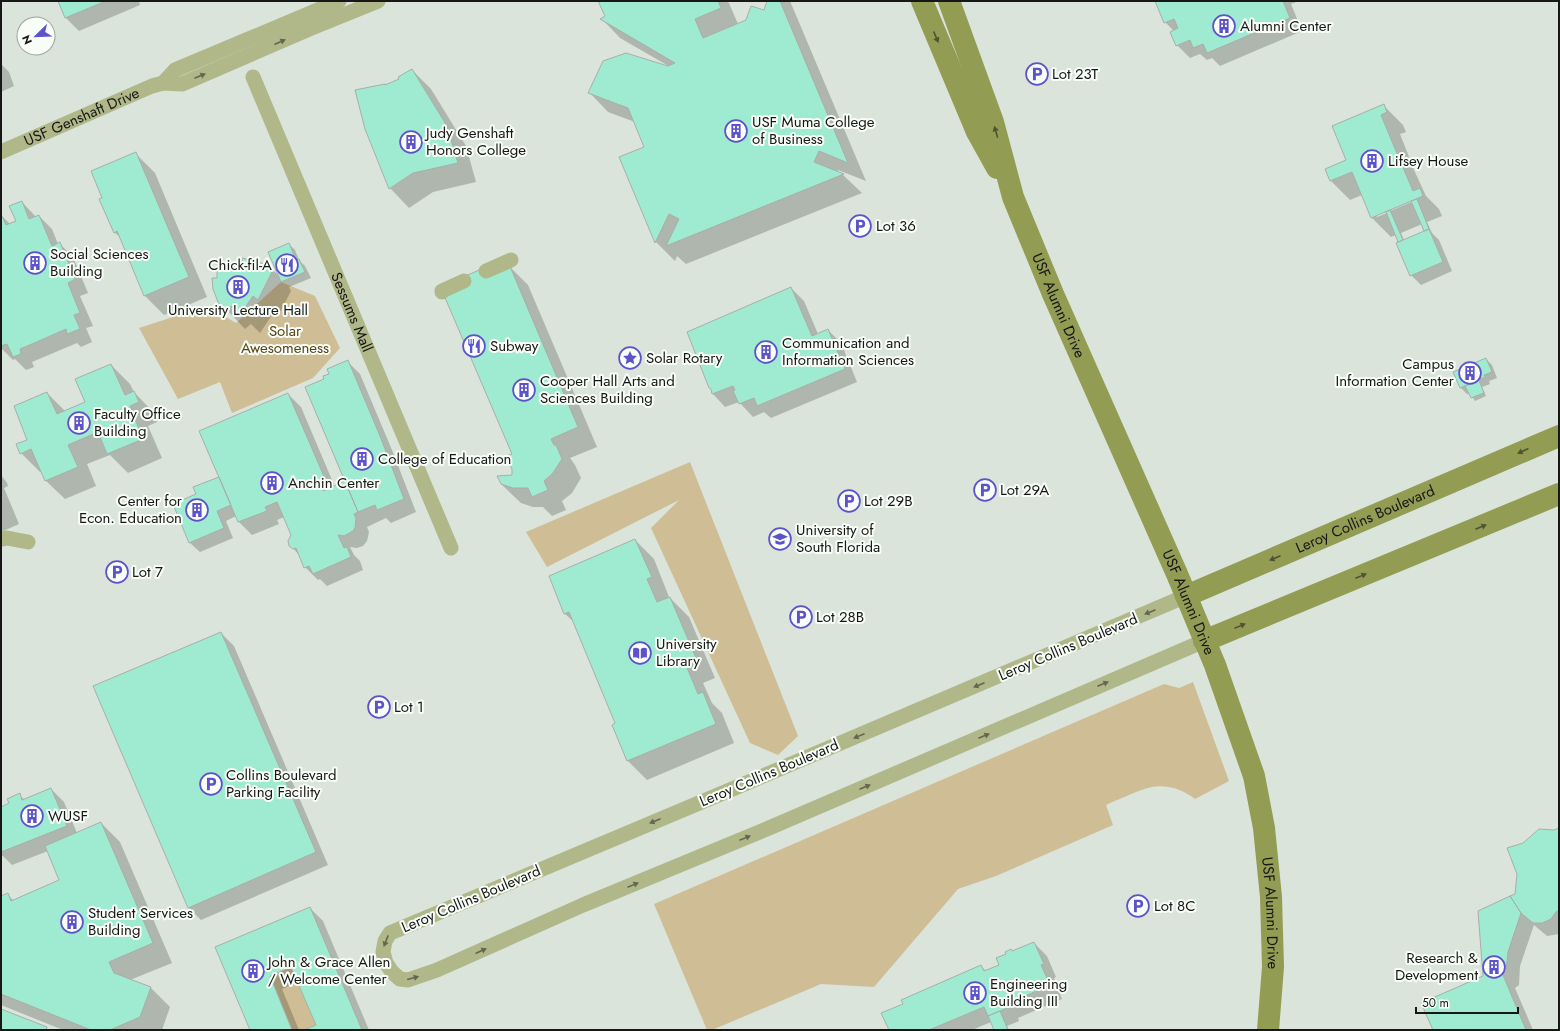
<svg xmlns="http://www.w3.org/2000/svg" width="1560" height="1031" font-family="Jost,sans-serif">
  <rect width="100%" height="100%" fill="#ebf0eb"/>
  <path fill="#dae4da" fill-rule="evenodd" d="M1,1H1559V1030H1ZM24,24H48V48H24Z"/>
  <path fill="#cfbe95" d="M281,282L315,296L340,348L313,378L232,413L220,382L178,399L139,328L207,306L236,323Z
    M690,462L798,736L778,755L750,743L651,528L679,500L547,567L526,532Z
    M1193,682L1229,781L1195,799C1184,790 1167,784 1152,787C1140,789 1118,800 1106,805L1113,825L996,876L958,889L874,987L821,984L712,1030H707L654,904L1164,684L1179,688Z
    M291,967L316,1025L304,1030H292L270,976Z"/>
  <path fill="#0003" fill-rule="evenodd" d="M59,1H139L140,5L79,31L66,18Z
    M599,1H726L729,3L738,24L765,11L768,1H790L866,181L838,170L837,172L843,175L862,193L686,264L677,256L675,261L656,242L620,158L645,147L635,122L608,112L589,92L672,68L620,38L602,19L606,17Z
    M1156,1H1299L1291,4L1302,31L1220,66L1212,58L1207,60L1200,54L1190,58L1177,45L1174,31L1165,22Z
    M1,64L9,72L14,86L1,92Z
    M412,70L431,89L466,146L476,182L433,192L409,208L390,188L400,80Z
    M1384,106L1403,125L1406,132L1400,134L1415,172L1426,196L1439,209L1442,216L1427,222L1432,233L1439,240L1452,271L1421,285L1411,275L1396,235L1391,237L1372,218L1362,195L1350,200L1331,181L1326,170L1348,160ZM1415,199L1416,200L1390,211L1389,210ZM1387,211V213L1377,217L1376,215ZM1422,224L1425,232L1404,240L1401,233Z
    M136,154L155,173L207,297L164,315L145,296L121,238L114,232Z
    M22,202L36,217L39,216L52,229L58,244H60L73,257L88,293L80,296L93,326L86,328L92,342L81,347L77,343L32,362L34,367L26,370L15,359L13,360L1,348V215L10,224L17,221Z
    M289,244L295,250L299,260L305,266L311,278L289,287L291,291L277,318L272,315L260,333L251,324L245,329L226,309L218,279L243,267L269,266L280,277Z
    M509,266L528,285L597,447L570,458L575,465L581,478L572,493L562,501L566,510L552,516L543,507H533L521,503L501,484L513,476Z
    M791,288L804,301L818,334L828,330L841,343L857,382L771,418L764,412L753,417L739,402L725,407L713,394L712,390Z
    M1486,359L1492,365L1497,378L1489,381L1490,384L1482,387L1486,396L1475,401L1470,393L1467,394L1460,387Z
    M347,361L360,374L392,450L416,512L391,523L386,518L367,527L369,532L367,541L363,546L357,548L350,547L354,555L360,561L363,570L327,586L320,579L318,580L305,567L300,556L290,545L292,535L284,517L277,520L279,524L252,535L239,522L236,516L226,521L233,538L200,552L190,543L197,494L220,477L288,394L301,407L335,487L346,482L325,380L330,374Z
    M111,365L130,384L134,392L153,412L157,422L148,426L162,458L128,473L110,455L87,464L96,486L65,499L45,480L42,472H40L21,453L29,440L47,393L66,412L86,403Z
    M1,475L7,483L8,486L4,488L19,524L1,532Z
    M635,540L654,559L669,597L689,617L715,678L703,683L712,703L722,713L734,743L647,780L628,761L613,726L616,723L575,623L565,614L550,576Z
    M221,633L234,646L328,865L201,920L188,907Z
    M51,789L64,802L77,833L101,823L120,842L172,963L130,980L151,988L170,1007L162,1030H63L1,1005V897L7,894L14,901L61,881L48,851L12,865L3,856H1V808L11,804L19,795L25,800Z
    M1559,829V934L1547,936L1534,925L1520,966L1519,985L1515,988L1533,1030H1433L1484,977L1516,894L1555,831Z
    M310,908L323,921L369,1030H307L318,1026L299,982L282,989L299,1030H251L217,948Z
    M1034,943L1047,956L1056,977L1054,978L1062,999L1018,1018L1019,1021L1007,1026L1009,1030H995L991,1022L972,1030H890L904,1004L981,966L986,971L1000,965L1011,950L1013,952Z"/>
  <path fill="#9febd1" stroke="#a8aeac" d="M58,1H106L65,18Z
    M598,1H718L721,8L695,19L703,38L746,20L751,6L764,10L767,1H780L848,163L819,151L814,162L844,174L666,246L679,219L669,214L655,243L619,157L644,147L628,108L588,93L603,61L626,53L668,66L675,63L600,19L605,16Z
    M1155,1H1283L1290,18L1207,53L1203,44L1193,48L1190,40L1176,46L1170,32L1178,28L1174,19L1164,23Z
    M412,69L447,126L458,163L413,173L389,189L365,129L355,90L385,84V85L399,79L398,77Z
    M1384,104L1387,112L1381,115L1396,151L1413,191L1420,188L1423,196L1371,218L1352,172L1330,181L1325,169L1346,160L1332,126Z
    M136,152L189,277L144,296L117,231L114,233L99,199L102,198L91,171Z
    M1417,199L1429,229L1424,231L1411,201Z
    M22,201L29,219L39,215L52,246L60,242L75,279L68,283L80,313L74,315L80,329L67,334L66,329L39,341L20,349L21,354L13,357L7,344L1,346V214L6,225L16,221L9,206Z
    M1390,210L1403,240L1398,242L1386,212Z
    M1429,229L1443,262L1410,276L1396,243Z
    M289,243L296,260L299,259L305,272L281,282L268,252Z
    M242,258L269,265L272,272L258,300L253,296L240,315L231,306L225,310L218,302L213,289L212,278H217V263L242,266Z
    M509,264L578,427L551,439L554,445H556L562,459L553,473L544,481L548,490L532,497L528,488H513L501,484L497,476L512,475V469L506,456L512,454L443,293L463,277L484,268Z
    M791,287L812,336L828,329L845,369L757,406L754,398L739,404L733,391L735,390L733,386L712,394L711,389L709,388L687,332Z
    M1486,358L1492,372L1484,375L1485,377L1460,388L1453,372Z
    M348,360L380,436L404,499L377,510L375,505L358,512L305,387L324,379L323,376L329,374L327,369Z
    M111,364L125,395L134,391L139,402L130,406L143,439L107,454L98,432L68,445L78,467L45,481L31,449L20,454L16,444L27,440L14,406L47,392L57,414L85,402L75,379Z
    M1479,380L1484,393L1471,398L1465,386Z
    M288,393L326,481L320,484L323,491L345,481L358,512L354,514L356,518L355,528L353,531L344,536L338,535L344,548L347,547L351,557L313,574L309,566L304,568L296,548L293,549L289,546L288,541L291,535L277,502L265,507L267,511L238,522L199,431Z
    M219,477L231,505L217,511L224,528L189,543L173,504L196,494L193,487Z
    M635,539L652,577L647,579L657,602L670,597L696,658L685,663L698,694L703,692L716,724L627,761L612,725L615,723L569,612L564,614L549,576Z
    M221,632L316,852L188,908L93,686Z
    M51,788L67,826L1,852V807L9,803L7,799L20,793L22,800Z
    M101,822L153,943L109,962L114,973L151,987L140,1017L110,1030H91L1,994V896L8,893L11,901L59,880L45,846Z
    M1559,828V910L1556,912L1551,919L1542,923H1533L1521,913L1510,896L1515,894L1517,874L1507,848L1523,843L1539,829L1554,830Z
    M1510,896L1521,913L1508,952L1506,971L1503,975L1526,1030H1433L1421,1003L1483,976L1478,911Z
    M310,907L362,1030H304L316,1025L291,967L270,976L292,1030H250L215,947Z
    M1034,942L1044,964L1041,965L1050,985L1005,1005L1007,1008L988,1016L984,1007L929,1030H889L881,1013L903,1004L901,1000L981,965L984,971L999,965L996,958L1006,954L1005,952L1011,949L1012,951Z
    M1,1009L47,1027L46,1030H1Z
    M1000,1011L1008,1030H994L988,1016Z"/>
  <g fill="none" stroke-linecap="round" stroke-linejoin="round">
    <g stroke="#b0b788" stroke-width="15">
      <path id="s1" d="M253,77L451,548"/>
      <path d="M163,83L175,70L339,1"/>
      <path id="s2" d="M1,152L152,86L163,83L182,84L309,29L378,1"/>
      <path d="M486,271L511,260"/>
      <path d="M442,292V291L464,281"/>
      <path d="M1,539L7,538L28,542"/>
      <path d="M1186,596L749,782L390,933L385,941L383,952L386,963L392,972L400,979L408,980L437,970L583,905L769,828L1204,641"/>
    </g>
    <g stroke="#939c53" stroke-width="22">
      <path d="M922,1L977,132L997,168"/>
      <path id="s3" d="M949,1L993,122L1013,197L1053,294L1177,574L1215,665L1254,776L1264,828L1271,897L1273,967L1268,1030"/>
      <path id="s4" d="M1186,596L1559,436"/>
      <path d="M1204,641L1559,494"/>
    </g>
  </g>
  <defs><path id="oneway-solid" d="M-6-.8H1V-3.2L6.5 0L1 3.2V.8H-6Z"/></defs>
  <g fill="#4e5331">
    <use href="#oneway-solid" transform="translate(936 37) rotate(67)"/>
    <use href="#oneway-solid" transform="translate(996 132) rotate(-106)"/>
    <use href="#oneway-solid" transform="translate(1523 451) rotate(156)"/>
    <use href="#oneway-solid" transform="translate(1481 527) rotate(-23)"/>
    <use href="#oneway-solid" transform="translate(1275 558) rotate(157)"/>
    <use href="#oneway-solid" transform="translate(1361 576) rotate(-22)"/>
    <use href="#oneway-solid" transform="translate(1240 626) rotate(-22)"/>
  </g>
  <g fill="#63674f">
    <use href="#oneway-solid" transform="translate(280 42) rotate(-24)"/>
    <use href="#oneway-solid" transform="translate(200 76) rotate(-23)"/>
    <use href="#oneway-solid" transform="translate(1150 612) rotate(157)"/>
    <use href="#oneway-solid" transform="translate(1103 684) rotate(-23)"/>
    <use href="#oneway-solid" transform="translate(979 685) rotate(157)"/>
    <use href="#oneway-solid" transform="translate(859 736) rotate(158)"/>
    <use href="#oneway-solid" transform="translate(984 736) rotate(-23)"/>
    <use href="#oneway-solid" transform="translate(865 787) rotate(-23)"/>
    <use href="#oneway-solid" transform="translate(655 821) rotate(157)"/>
    <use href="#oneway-solid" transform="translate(745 838) rotate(-22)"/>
    <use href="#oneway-solid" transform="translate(633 885) rotate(-22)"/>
    <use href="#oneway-solid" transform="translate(386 941) rotate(111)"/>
    <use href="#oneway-solid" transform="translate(481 951) rotate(-24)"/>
    <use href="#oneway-solid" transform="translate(413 978) rotate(-15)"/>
  </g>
  <defs>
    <g id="building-ring" transform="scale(1.15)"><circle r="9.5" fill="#f9fdf8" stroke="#5e52cb" stroke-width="1.5"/><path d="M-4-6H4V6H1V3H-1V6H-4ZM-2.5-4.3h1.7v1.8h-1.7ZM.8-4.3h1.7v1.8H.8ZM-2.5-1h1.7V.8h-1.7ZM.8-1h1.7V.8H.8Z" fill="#5e52cb"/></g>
    <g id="parking-ring" transform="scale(1.15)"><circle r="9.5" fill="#f9fdf8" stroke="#5e52cb" stroke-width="1.5"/><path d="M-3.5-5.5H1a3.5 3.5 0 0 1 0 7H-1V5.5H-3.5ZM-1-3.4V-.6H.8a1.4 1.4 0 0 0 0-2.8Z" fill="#5e52cb"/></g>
    <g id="restaurant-ring" transform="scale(1.15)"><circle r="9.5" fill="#f9fdf8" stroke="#5e52cb" stroke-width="1.5"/><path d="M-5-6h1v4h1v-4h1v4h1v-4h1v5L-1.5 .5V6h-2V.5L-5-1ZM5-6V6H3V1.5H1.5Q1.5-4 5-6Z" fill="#5e52cb"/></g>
    <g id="sight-ring" transform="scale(1.15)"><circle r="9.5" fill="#f9fdf8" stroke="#5e52cb" stroke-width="1.5"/><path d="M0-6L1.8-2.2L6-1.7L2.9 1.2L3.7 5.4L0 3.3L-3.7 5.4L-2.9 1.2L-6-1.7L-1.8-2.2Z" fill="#5e52cb"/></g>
    <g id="university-ring" transform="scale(1.15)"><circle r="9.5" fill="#f9fdf8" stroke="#5e52cb" stroke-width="1.5"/><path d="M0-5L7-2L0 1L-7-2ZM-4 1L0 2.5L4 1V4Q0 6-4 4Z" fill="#5e52cb"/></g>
    <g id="library-ring" transform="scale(1.15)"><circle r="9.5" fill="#f9fdf8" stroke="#5e52cb" stroke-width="1.5"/><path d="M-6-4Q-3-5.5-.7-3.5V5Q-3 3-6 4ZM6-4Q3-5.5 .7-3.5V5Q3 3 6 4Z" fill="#5e52cb"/></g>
  </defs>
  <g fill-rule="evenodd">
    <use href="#building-ring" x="1224" y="26"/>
    <use href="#parking-ring" x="1037" y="74"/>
    <use href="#building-ring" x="736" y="131"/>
    <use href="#building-ring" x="411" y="142"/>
    <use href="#building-ring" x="1372" y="161"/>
    <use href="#parking-ring" x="860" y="226"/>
    <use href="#building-ring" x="35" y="263"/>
    <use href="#restaurant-ring" x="287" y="265"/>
    <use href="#building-ring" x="238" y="287"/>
    <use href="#restaurant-ring" x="474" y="346"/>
    <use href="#building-ring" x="766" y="352"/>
    <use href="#sight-ring" x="630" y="358"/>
    <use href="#building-ring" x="1470" y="373"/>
    <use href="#building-ring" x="524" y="390"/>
    <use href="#building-ring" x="79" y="423"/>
    <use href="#building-ring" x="362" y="459"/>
    <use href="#building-ring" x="272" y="483"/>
    <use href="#parking-ring" x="985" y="490"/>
    <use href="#parking-ring" x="849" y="501"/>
    <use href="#building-ring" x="197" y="510"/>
    <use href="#university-ring" x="780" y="539"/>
    <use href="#parking-ring" x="117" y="572"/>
    <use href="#parking-ring" x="801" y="617"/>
    <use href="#library-ring" x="640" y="653"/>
    <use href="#parking-ring" x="379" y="707"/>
    <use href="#parking-ring" x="211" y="784"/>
    <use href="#building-ring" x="32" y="816"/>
    <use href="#parking-ring" x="1138" y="906"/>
    <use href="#building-ring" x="72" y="922"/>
    <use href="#building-ring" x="1494" y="967"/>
    <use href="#building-ring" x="253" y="971"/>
    <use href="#building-ring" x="975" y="993"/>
  </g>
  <g text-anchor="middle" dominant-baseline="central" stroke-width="4" stroke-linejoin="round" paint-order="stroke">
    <g font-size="15" fill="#161716" stroke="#f9fdf8" text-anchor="start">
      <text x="1240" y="26">Alumni Center</text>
      <text x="1052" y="74">Lot 23T</text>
      <text x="752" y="122">USF Muma College<tspan x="752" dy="17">of Business</tspan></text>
      <text x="426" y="133">Judy Genshaft<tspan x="426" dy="17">Honors College</tspan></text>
      <text x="1388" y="161">Lifsey House</text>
      <text x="876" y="226">Lot 36</text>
      <text x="50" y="254">Social Sciences<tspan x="50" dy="17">Building</tspan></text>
      <text x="272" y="265" text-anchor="end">Chick-fil-A</text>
      <text x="238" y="310" text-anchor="middle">University Lecture Hall</text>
      <text x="782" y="343">Communication and<tspan x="782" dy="17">Information Sciences</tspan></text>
      <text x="490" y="346">Subway</text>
      <text x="646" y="358">Solar Rotary</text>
      <text x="1454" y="364" text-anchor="end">Campus<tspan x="1454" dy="17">Information Center</tspan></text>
      <text x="540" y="381">Cooper Hall Arts and<tspan x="540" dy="17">Sciences Building</tspan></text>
      <text x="94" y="414">Faculty Office<tspan x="94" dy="17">Building</tspan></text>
      <text x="378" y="459">College of Education</text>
      <text x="288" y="483">Anchin Center</text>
      <text x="1000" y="490">Lot 29A</text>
      <text x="182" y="501" text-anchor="end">Center for<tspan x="182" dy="17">Econ. Education</tspan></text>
      <text x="864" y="501">Lot 29B</text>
      <text x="796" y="530">University of<tspan x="796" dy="17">South Florida</tspan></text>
      <text x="132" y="572">Lot 7</text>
      <text x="816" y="617">Lot 28B</text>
      <text x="656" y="644">University<tspan x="656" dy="17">Library</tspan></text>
      <text x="394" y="707">Lot 1</text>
      <text x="226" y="775">Collins Boulevard<tspan x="226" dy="17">Parking Facility</tspan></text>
      <text x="48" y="816">WUSF</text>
      <text x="1154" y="906">Lot 8C</text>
      <text x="88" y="913">Student Services<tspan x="88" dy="17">Building</tspan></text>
      <text x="1478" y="958" text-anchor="end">Research &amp;<tspan x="1478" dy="17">Development</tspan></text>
      <text x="268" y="962">John &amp; Grace Allen<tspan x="268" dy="17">/ Welcome Center</tspan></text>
      <text x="990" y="984">Engineering<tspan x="990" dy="17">Building III</tspan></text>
    </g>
    <g font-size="15" fill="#161716" stroke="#f9fdf8">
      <text stroke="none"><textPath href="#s2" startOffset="88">USF Genshaft Drive</textPath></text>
      <text stroke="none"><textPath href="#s3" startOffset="324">USF Alumni Drive</textPath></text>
      <text stroke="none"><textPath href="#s1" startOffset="255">Sessums Mall</textPath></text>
      <text stroke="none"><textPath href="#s4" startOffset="195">Leroy Collins Boulevard</textPath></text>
      <text stroke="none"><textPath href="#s3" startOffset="648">USF Alumni Drive</textPath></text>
      <text transform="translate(1068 647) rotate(-23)">Leroy Collins Boulevard</text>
      <text transform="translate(769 773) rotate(-23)">Leroy Collins Boulevard</text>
      <text transform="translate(471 899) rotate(-23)">Leroy Collins Boulevard</text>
      <text stroke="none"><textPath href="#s3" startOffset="972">USF Alumni Drive</textPath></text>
    </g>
    <g font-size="15" fill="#574516" stroke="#f9fdf8">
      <text x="285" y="331">Solar<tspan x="285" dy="17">Awesomeness</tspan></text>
    </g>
  </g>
  <rect width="1560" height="1031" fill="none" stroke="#161716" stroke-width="4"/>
  <g transform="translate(36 36) rotate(247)"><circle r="19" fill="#f9fdf8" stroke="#9ea19e"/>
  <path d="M0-3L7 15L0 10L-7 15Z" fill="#5e52cb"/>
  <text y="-6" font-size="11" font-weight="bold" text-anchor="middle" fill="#161716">N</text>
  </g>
  <path d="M1416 1007v6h102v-6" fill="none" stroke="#161716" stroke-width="2"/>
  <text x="1422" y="1007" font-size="12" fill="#161716" stroke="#f9fdf8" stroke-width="3" paint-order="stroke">50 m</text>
</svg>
